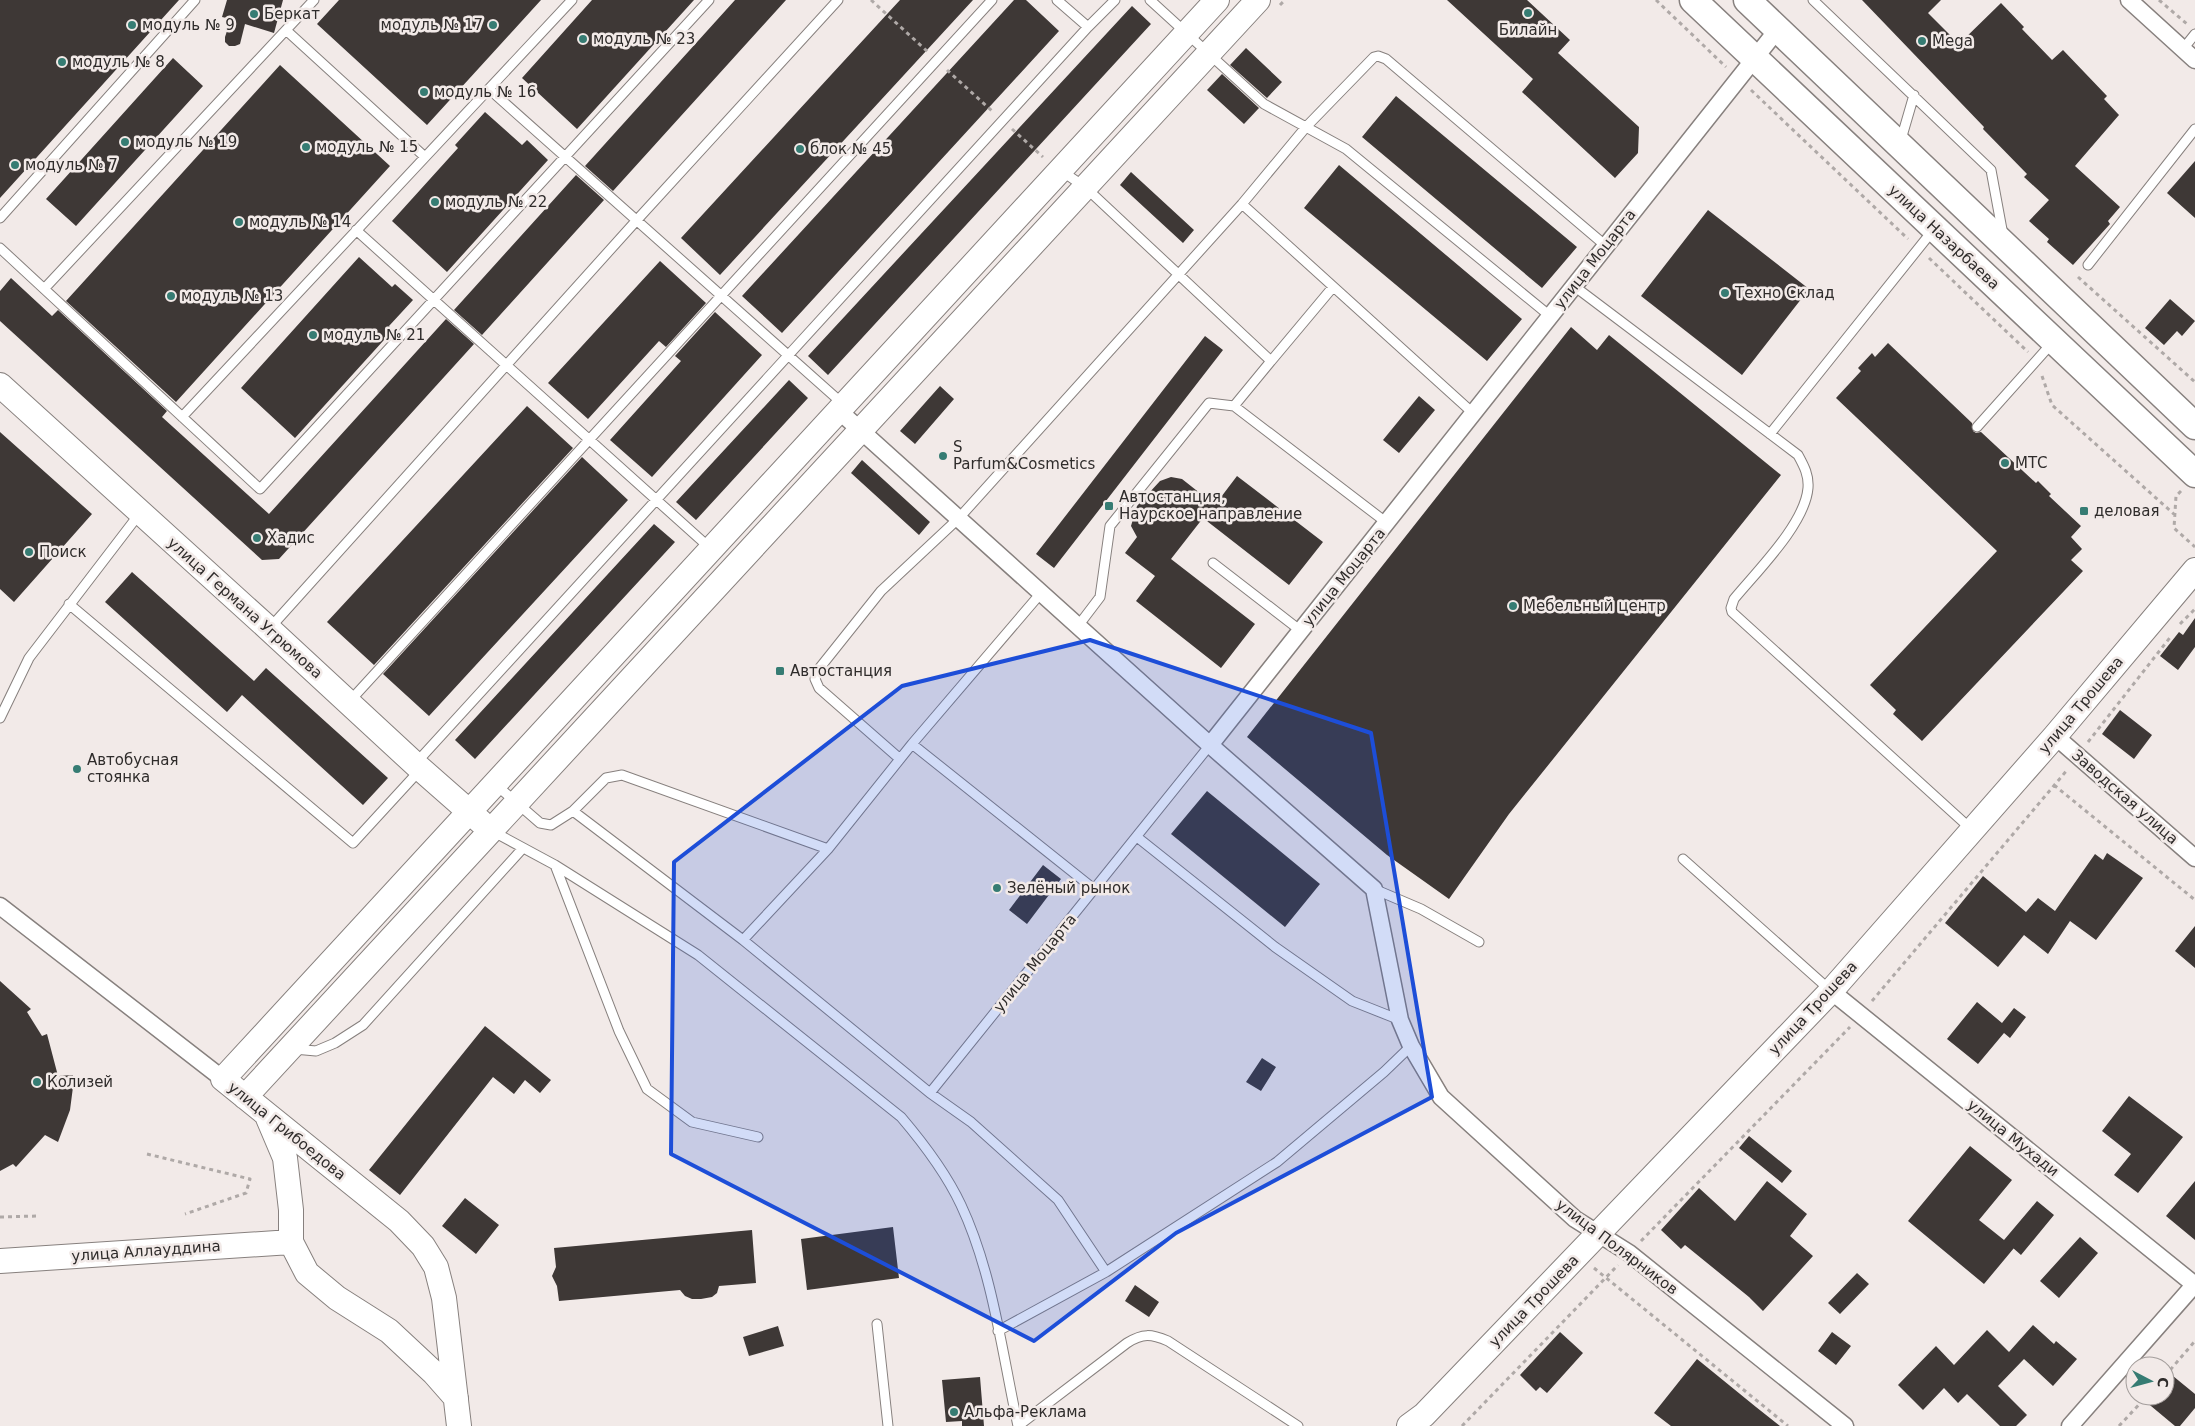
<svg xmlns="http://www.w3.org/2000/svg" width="2195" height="1426" font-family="'DejaVu Sans',sans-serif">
  <rect width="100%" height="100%" fill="#f2eae8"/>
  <path fill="#3e3836" d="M0,0H179L0,198Z
    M227,0H283L274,33L245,24L240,44L235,46H229L225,42V37L231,19L222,17Z
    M339,0H541L427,125L317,24Z
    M592,0H694L577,129L522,78Z
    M735,0H786L613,191L585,166Z
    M900,0H973L720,275L681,238Z
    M1014,0H1026L1059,31L782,333L742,296Z
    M1447,0H1527L1570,40L1558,53L1639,127L1638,153L1615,178L1522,92L1533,79Z
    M1862,0H1941L1928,13L1959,44L2001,3L2024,27L2022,29L2052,60L2063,50L2107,96L2104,99L2119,115L2075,166L2120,207L2108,221L2110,224L2073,265L2047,242L2049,239L2029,221L2049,200L2024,177L2027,174L1983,129L1984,127Z
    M1132,6L1151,24L828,375L808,356Z
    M1246,48L1282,82L1267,98L1230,65Z
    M173,58L203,86L76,226L46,199Z
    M280,65L390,166L176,402L66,301Z
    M1222,74L1259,108L1244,124L1207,90Z
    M1396,96L1577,247L1542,288L1362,137Z
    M485,112L522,145L527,140L548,160L447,272L392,221L458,148L455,145Z
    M2195,161V218L2167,193Z
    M1339,165L1522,319L1487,361L1304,208Z
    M1131,172L1194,230L1183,243L1120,185Z
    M576,175L604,200L482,335L454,310Z
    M1708,210L1809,289L1742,375L1641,296Z
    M359,257L392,287L395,284L413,300L389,326L393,330L295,438L241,388Z
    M660,261L706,303L666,347L659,341L588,419L548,383Z
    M11,278L52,316L58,310L167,411L162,417L269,514L446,319L474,344L279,559L262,560L0,321V291Z
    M2170,299L2195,321L2182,336L2177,331L2164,345L2145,328Z
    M715,312L762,355L652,477L610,440L681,361L675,356Z
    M1571,327L1597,350L1609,335L1781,475L1509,814L1449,899L1387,855L1247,737Z
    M1205,336L1223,350L1054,568L1036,554Z
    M1888,343L1972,423L1973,431L1976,433L1981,432L2036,483L2038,481L2051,494L2049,496L2081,526L2071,537L2082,549L2071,560L2083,571L1922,741L1893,714L1896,710L1870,685L1997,551L1836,398L1861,371L1858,368L1872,353L1875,357Z
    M789,380L808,398L696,520L676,502Z
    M940,386L954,399L915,444L900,431Z
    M1419,396L1435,410L1399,453L1383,440Z
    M527,406L573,448L374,665L327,622Z
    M0,432L92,514L14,602L0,589Z
    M582,457L628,500L429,716L383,674Z
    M862,460L930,522L919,535L851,473Z
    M1237,476L1323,542L1289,585L1203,518L1171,559L1255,624L1221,668L1136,601L1155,576L1125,553L1137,537L1131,526L1137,506L1160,481L1171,477L1182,479L1215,505Z
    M654,524L675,542L475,759L455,740Z
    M132,572L254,681L266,668L388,778L363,805L242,695L227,712L105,602Z
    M2195,618V647L2178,670L2160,656L2179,632L2183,635Z
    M2120,710L2152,735L2134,759L2102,734Z
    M1207,791L1320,884L1285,927L1171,834Z
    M2107,853L2143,878L2096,940L2070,921L2048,954L2024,935L1998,967L1945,923L1983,876L2026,912L2038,898L2055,911L2095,854L2103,860Z
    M1043,865L1061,879L1027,924L1009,910Z
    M2195,926V968L2175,951Z
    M0,981L31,1009L27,1012L42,1036L47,1034L58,1076L73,1075V1087L70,1110L58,1142L45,1135L16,1167L13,1164L0,1171Z
    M1977,1002L2002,1023L2014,1008L2026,1017L2010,1038L2004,1033L1978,1064L1947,1039Z
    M485,1026L551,1080L540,1093L525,1080L514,1094L493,1077L400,1195L369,1170Z
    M1262,1058L1276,1067L1261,1091L1246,1082Z
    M2129,1096L2183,1137L2138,1193L2114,1175L2131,1154L2102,1131Z
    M1749,1136L1792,1171L1782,1183L1739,1148Z
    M1970,1146L2012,1180L1979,1220L2014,1248L1984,1284L1908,1221Z
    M1767,1181L1807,1214L1790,1236L1813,1256L1763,1311L1749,1297L1685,1245L1681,1249L1661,1230L1699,1188L1735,1221Z
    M2195,1181V1240L2166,1216Z
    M465,1198L499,1225L476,1254L442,1226Z
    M2037,1201L2054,1215L2021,1255L2004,1240Z
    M893,1227L899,1278L807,1290L801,1239Z
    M752,1230L756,1283L719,1286L717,1293L712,1297L701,1299H692L685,1296L680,1290L559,1301L557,1286L552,1276L556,1267L554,1248Z
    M2080,1237L2098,1253L2059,1298L2040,1281Z
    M1857,1273L1869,1284L1840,1314L1828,1303Z
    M1135,1285L1159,1302L1149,1317L1125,1301Z
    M2033,1325L2054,1344L2056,1341L2077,1359L2053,1386L2024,1359L1998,1386L2027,1415L2016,1426H2000L1967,1394L1958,1403L1944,1388L1923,1410L1898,1385L1936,1346L1954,1365L1987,1330L2009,1352Z
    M778,1326L784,1346L749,1356L743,1337Z
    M1560,1332L1583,1353L1547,1393L1540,1387L1536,1391L1520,1375Z
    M1832,1332L1851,1346L1836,1365L1818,1351Z
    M1697,1359L1756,1407L1780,1426H1671L1654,1413Z
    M2173,1376L2195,1394V1408L2180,1426H2175L2139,1396H2165V1385Z
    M980,1377L984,1426H962V1421L946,1422L942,1380Z"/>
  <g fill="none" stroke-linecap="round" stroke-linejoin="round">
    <g stroke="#87807e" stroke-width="11">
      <path id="lane" d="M1057,0L1088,27L1115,0
        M1150,0L1264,104L1346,149L1550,316
        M1813,0L1991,170L2003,235
        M287,31L425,157
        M2183,49L2195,34
        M489,89L843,404
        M1900,143L1914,95
        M1060,170L1085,187L1271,361L1234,406L1209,403L1110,526L1100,597L1078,626
        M1242,204L1474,414
        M0,218L195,0
        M356,230L711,549
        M0,248L260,489L709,0
        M2088,265L2195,129
        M1574,286L1798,455C1804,466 1809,475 1808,488C1805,524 1757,571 1734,599L1731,608L1732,612L1971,829
        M44,289L314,0
        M1271,361L1333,287
        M1234,406L1387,523
        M182,417L572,0
        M1977,427L2052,343
        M1770,434L1934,229
        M1213,563L1301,631
        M69,604L353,843L420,770
        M269,629L636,221L838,0
        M349,702L992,0
        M0,718L29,658L140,513
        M912,744L1094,889
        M900,759L819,688L815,679L818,670L881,591L959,518L1242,204L1306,127L1374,57L1378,56L1386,59L1606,246
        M416,763L1088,27
        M495,784L540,823L551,825L573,811L743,940L930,1093L971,1122L1058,1200L1106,1272
        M573,811L606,778L622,775L828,849
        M492,831L555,865L619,1031L647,1089L692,1122L758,1137
        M1137,837L1275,947L1352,1001L1400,1020
        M1683,859L1831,991
        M555,865L698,955L901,1117C924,1144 946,1173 961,1205C993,1273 1002,1353 1018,1426
        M1374,889L1421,909L1479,942
        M743,940L828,849L912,744L1041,593
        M294,1049L316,1051L335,1043L363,1025L523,848
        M930,1093L1210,745
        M877,1324L888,1426
        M998,1331L1106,1272L1277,1162L1384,1072L1411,1046
        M1018,1426L1127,1343C1143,1333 1151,1334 1168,1341L1298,1426"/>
    </g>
    <g stroke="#87807e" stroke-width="19">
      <path id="street" d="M2129,0L2195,60
        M838,410L1210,745L1374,889L1400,1020L1411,1046L1441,1097L1575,1219L1629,1253L1845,1426
        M2055,736L2195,858
        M1210,745L1778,29
        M0,906L223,1079
        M1831,991L2195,1285
        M2070,1426L2195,1284"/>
    </g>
    <g stroke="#87807e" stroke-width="26">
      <path id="secondary" d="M0,385L269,629L415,764L481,822
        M245,1097L1258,0
        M268,1118L285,1158L291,1210V1242L307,1273L337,1298L389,1331L434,1373L456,1398
        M0,1261L291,1242
        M459,1426L444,1298L436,1267L423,1246L399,1221L223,1079L1217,0
        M1409,1426L1424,1415L1831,991L2055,736L2195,570"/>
    </g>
    <g stroke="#87807e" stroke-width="29">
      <path id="primary" d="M1693,0L2195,474
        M1747,0L2195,426"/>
    </g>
    <path stroke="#afa9a7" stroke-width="3" stroke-dasharray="4 4" stroke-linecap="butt" d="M871,0L928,52
      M1656,0L1726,67
      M2159,0L2187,24
      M1280,5L1285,0
      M947,70L992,111
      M1751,90L1908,239
      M1012,129L1043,157
      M1929,258L2028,352
      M2078,277L2195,382
      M2042,376L2052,405L2175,515
      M2181,491L2176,496L2174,528L2195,547
      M2180,624L2195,609
      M2088,742L2172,635
      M2054,785L2195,900
      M1872,1001L2068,769
      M147,1154L250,1179L246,1193L185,1214
      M0,1217L38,1216
      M1641,1241L1850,1027
      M1594,1268L1788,1426
      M2165,1376L2195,1341
      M1462,1426L1618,1265
      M2119,1426L2147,1396"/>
    <use href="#lane" stroke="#fff" stroke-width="9"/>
    <use href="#street" stroke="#fff" stroke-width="16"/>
    <use href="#secondary" stroke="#fff" stroke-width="24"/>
    <use href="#primary" stroke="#fff" stroke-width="26"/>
  </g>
  <path fill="#1d4ed8" fill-opacity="0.2" stroke="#1d4ed8" stroke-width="4" stroke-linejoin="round" d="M1090,640L1371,733L1432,1097L1176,1233L1034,1341L671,1154L674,862L902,686Z"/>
  <g fill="#367c73" stroke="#f2eae8" stroke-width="2">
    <circle cx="1528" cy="13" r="5"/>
    <circle cx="254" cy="14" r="5"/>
    <circle cx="132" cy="25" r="5"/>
    <circle cx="493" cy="25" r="5"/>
    <circle cx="583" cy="39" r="5"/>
    <circle cx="1922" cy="41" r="5"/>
    <circle cx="62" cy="62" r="5"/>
    <circle cx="424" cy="92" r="5"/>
    <circle cx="125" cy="142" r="5"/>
    <circle cx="306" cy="147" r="5"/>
    <circle cx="800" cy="149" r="5"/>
    <circle cx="15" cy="165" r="5"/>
    <circle cx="435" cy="202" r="5"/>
    <circle cx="239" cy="222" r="5"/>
    <circle cx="1725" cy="293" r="5"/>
    <circle cx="171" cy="296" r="5"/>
    <circle cx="313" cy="335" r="5"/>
    <circle cx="943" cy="456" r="5"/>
    <circle cx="2005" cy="463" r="5"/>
    <rect x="1104" y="501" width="10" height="10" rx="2.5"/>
    <rect x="2079" y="506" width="10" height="10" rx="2.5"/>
    <circle cx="257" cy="538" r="5"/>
    <circle cx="29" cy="552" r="5"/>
    <circle cx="1513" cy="606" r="5"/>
    <rect x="775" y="666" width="10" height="10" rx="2.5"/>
    <circle cx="77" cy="769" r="5"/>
    <circle cx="997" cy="888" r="5"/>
    <circle cx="37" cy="1082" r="5"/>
    <circle cx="954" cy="1412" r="5"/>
  </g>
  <g text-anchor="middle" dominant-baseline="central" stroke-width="5" stroke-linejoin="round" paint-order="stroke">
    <g font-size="15" fill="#2f2c2b" stroke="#f2eae8" text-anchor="start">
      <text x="264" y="14">Беркат</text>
      <text x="142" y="25">модуль № 9</text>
      <text x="483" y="25" text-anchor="end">модуль № 17</text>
      <text x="1528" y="30" text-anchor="middle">Билайн</text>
      <text x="593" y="39">модуль № 23</text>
      <text x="1932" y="41">Mega</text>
      <text x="72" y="62">модуль № 8</text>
      <text x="434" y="92">модуль № 16</text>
      <text x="135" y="142">модуль № 19</text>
      <text x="316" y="147">модуль № 15</text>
      <text x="810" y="149">блок № 45</text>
      <text x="25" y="165">модуль № 7</text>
      <text x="445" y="202">модуль № 22</text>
      <text x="249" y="222">модуль № 14</text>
      <text x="1735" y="293">Техно Склад</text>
      <text x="181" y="296">модуль № 13</text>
      <text x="323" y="335">модуль № 21</text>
      <text x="953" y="447">S<tspan x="953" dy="17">Parfum&amp;Cosmetics</tspan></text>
      <text x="2015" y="463">МТС</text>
      <text x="1119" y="497">Автостанция,<tspan x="1119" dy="17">Наурское направление</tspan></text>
      <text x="2094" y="511">деловая</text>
      <text x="267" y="538">Хадис</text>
      <text x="39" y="552">Поиск</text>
      <text x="1523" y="606">Мебельный центр</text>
      <text x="790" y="671">Автостанция</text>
      <text x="87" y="760">Автобусная<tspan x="87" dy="17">стоянка</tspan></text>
      <text x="1007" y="888">Зелёный рынок</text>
      <text x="47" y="1082">Колизей</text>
      <text x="964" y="1412">Альфа-Реклама</text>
    </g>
    <g font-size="15" fill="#2f2c2b" stroke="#f2eae8">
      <text transform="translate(1944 237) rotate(43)">улица Назарбаева</text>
      <text transform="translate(1595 259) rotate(-52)">улица Моцарта</text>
      <text transform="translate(1344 577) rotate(-51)">улица Моцарта</text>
      <text transform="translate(245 608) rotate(42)">улица Германа Угрюмова</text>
      <text transform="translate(2081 705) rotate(-50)">улица Трошева</text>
      <text transform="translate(2125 797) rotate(41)">Заводская улица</text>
      <text transform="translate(1035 963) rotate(-51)">улица Моцарта</text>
      <text transform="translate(1813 1008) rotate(-47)">улица Трошева</text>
      <text transform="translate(287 1131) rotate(39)">улица Грибоедова</text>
      <text transform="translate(2013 1138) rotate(39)">улица Мухади</text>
      <text transform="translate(1617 1247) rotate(37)">улица Полярников</text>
      <text transform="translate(146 1251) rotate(-4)">улица Аллауддина</text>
      <text transform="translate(1534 1301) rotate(-46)">улица Трошева</text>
    </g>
  </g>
  <g transform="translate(2150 1381) rotate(96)"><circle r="24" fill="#f2eae8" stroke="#a49e9c"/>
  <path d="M0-4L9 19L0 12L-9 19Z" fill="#367c73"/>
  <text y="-8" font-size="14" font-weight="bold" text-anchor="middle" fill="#2f2c2b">С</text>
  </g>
</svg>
